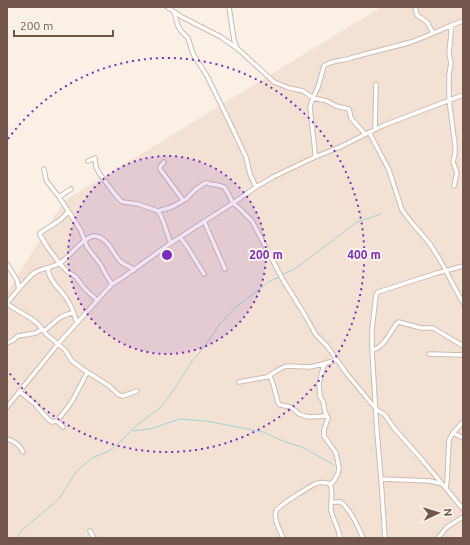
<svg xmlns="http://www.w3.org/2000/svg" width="470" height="545" font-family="Ubuntu,sans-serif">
  <rect width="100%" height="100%" fill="#fbf0e5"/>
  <path fill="#f3e2d4" d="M381,7H463V538H7V293L64,201Z"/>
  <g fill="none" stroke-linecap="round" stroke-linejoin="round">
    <path stroke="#a1d2d5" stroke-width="1" d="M283,274L293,270L300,265L357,222L381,214
      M133,431L150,429L180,419L206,421L263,432L285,442L302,447L334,465
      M16,538L22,530L59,499L76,472L81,467L94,457L109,451L121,441L137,425L161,407L176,387L192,361L202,350L219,325L236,307L270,281L279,277"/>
    <g stroke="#cebaaf" stroke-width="5.5">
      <path id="minor" d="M167,7L182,17L221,37L238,49L274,82L289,88L303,91L313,98L327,101L336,106L349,109L351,118L365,134
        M229,7L234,40L237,48
        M415,7L417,15L427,22L433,33
        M174,12L178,26L181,31L188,38L193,54L207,76L229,121L246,157L250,174L256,187
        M451,25V33L449,54L451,63L449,75V100L455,145V153L453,162L457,173L454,186
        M375,129L376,84
        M369,132L389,170L402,210L412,223L430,244L440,260L463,303
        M315,157V152L310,107L313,98L318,87L324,66C331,60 342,61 351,58C371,52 391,48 411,42C429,36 445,27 463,21
        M88,161L95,158L96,167L99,173L114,193L121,201L123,202L138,204L158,211L172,207L186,199L196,189L205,183H208L210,184L217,185L224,187L228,193L233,203L240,209L252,221L283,280L303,312L316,335L327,346L347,374L376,409L385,415L394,428L424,462L463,509
        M164,162L160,167V169L183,200
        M44,169L46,180L59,197L78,226L81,231L87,247L101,265L106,275L112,284
        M59,197L71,189
        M158,211C165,221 166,233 171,243
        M68,212L60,220L40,233V235L48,248L60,264L67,271L76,277L84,288L97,300
        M204,221L225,269
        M180,237L188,248L204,274
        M7,264L17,280L19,289
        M48,268C48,281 62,290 68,301C72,307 74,315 77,322
        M7,303C15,294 25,280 34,273C41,268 52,268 60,263C69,258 85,234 96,236C109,239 112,253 121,262C125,265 130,266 134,270
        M7,304L30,318L37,323L46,334L65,350L72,361L84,370L108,385L119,395L123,396L137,391
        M44,331C55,323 59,315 73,313
        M7,343L12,341L18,336L36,333L42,329
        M372,350C383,349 391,331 397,323L399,322L421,328H433L463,346
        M429,354L463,355
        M325,364L323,368L319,384L320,397L323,401L325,412L328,418L324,430V436L336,453L339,468L338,474L333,482L330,484
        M270,376L274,387L278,403L280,405L291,407L299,414L308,417L327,416
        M239,382L267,377L278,370L286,366L310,367L323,364L336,360
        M20,392L34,403L39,409L49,420L52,422L57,421L71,403L87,373
        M7,407L58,344L112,284L122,278L171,243L233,203L256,187L273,177L315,157L340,147L382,126L421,111L463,95
        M57,421L63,427
        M453,433L463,438
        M7,439C15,441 20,445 23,452
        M381,479L430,481L442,484
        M330,484C334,492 330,502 331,510C333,520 339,528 340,538
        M446,488L447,481L449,440L453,433L463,422
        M331,502H341C352,512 357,525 363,538
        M90,531L94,538
        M283,538C280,530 273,519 276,511C278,506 309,487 315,484C319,482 326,482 330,484
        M385,538L381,479L377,432L372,350V329L376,295L378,292L437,273L463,266
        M438,538L447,527L463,517"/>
    </g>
    <use href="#minor" stroke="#fff" stroke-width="3.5"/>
  </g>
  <circle cx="167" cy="255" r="99" fill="#7b2cbf" fill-opacity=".12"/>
  <g fill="none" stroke="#7b2cbf" stroke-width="2" stroke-dasharray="2 4">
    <circle cx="167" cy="255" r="99"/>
    <path d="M8 139A197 197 0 1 1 8 371"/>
  </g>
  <circle cx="167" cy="255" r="6" fill="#7b2cbf" stroke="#fef5eb" stroke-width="2"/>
  <g font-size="12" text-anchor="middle" font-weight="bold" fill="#7b2cbf" stroke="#fef5eb" stroke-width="4" stroke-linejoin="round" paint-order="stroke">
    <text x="266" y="259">200 m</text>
    <text x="364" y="259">400 m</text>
  </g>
  <rect width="470" height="545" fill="none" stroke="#73564b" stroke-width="16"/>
  <g transform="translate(438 513) rotate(86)" stroke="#fef5eb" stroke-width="3" paint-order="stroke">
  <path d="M0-3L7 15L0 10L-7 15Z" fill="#73564b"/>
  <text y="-6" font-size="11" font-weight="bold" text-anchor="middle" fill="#73564b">N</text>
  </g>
  <path d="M14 30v6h99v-6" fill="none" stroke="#73564b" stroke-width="2"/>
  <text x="20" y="30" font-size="12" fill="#73564b" stroke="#fef5eb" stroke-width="3" paint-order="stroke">200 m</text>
</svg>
